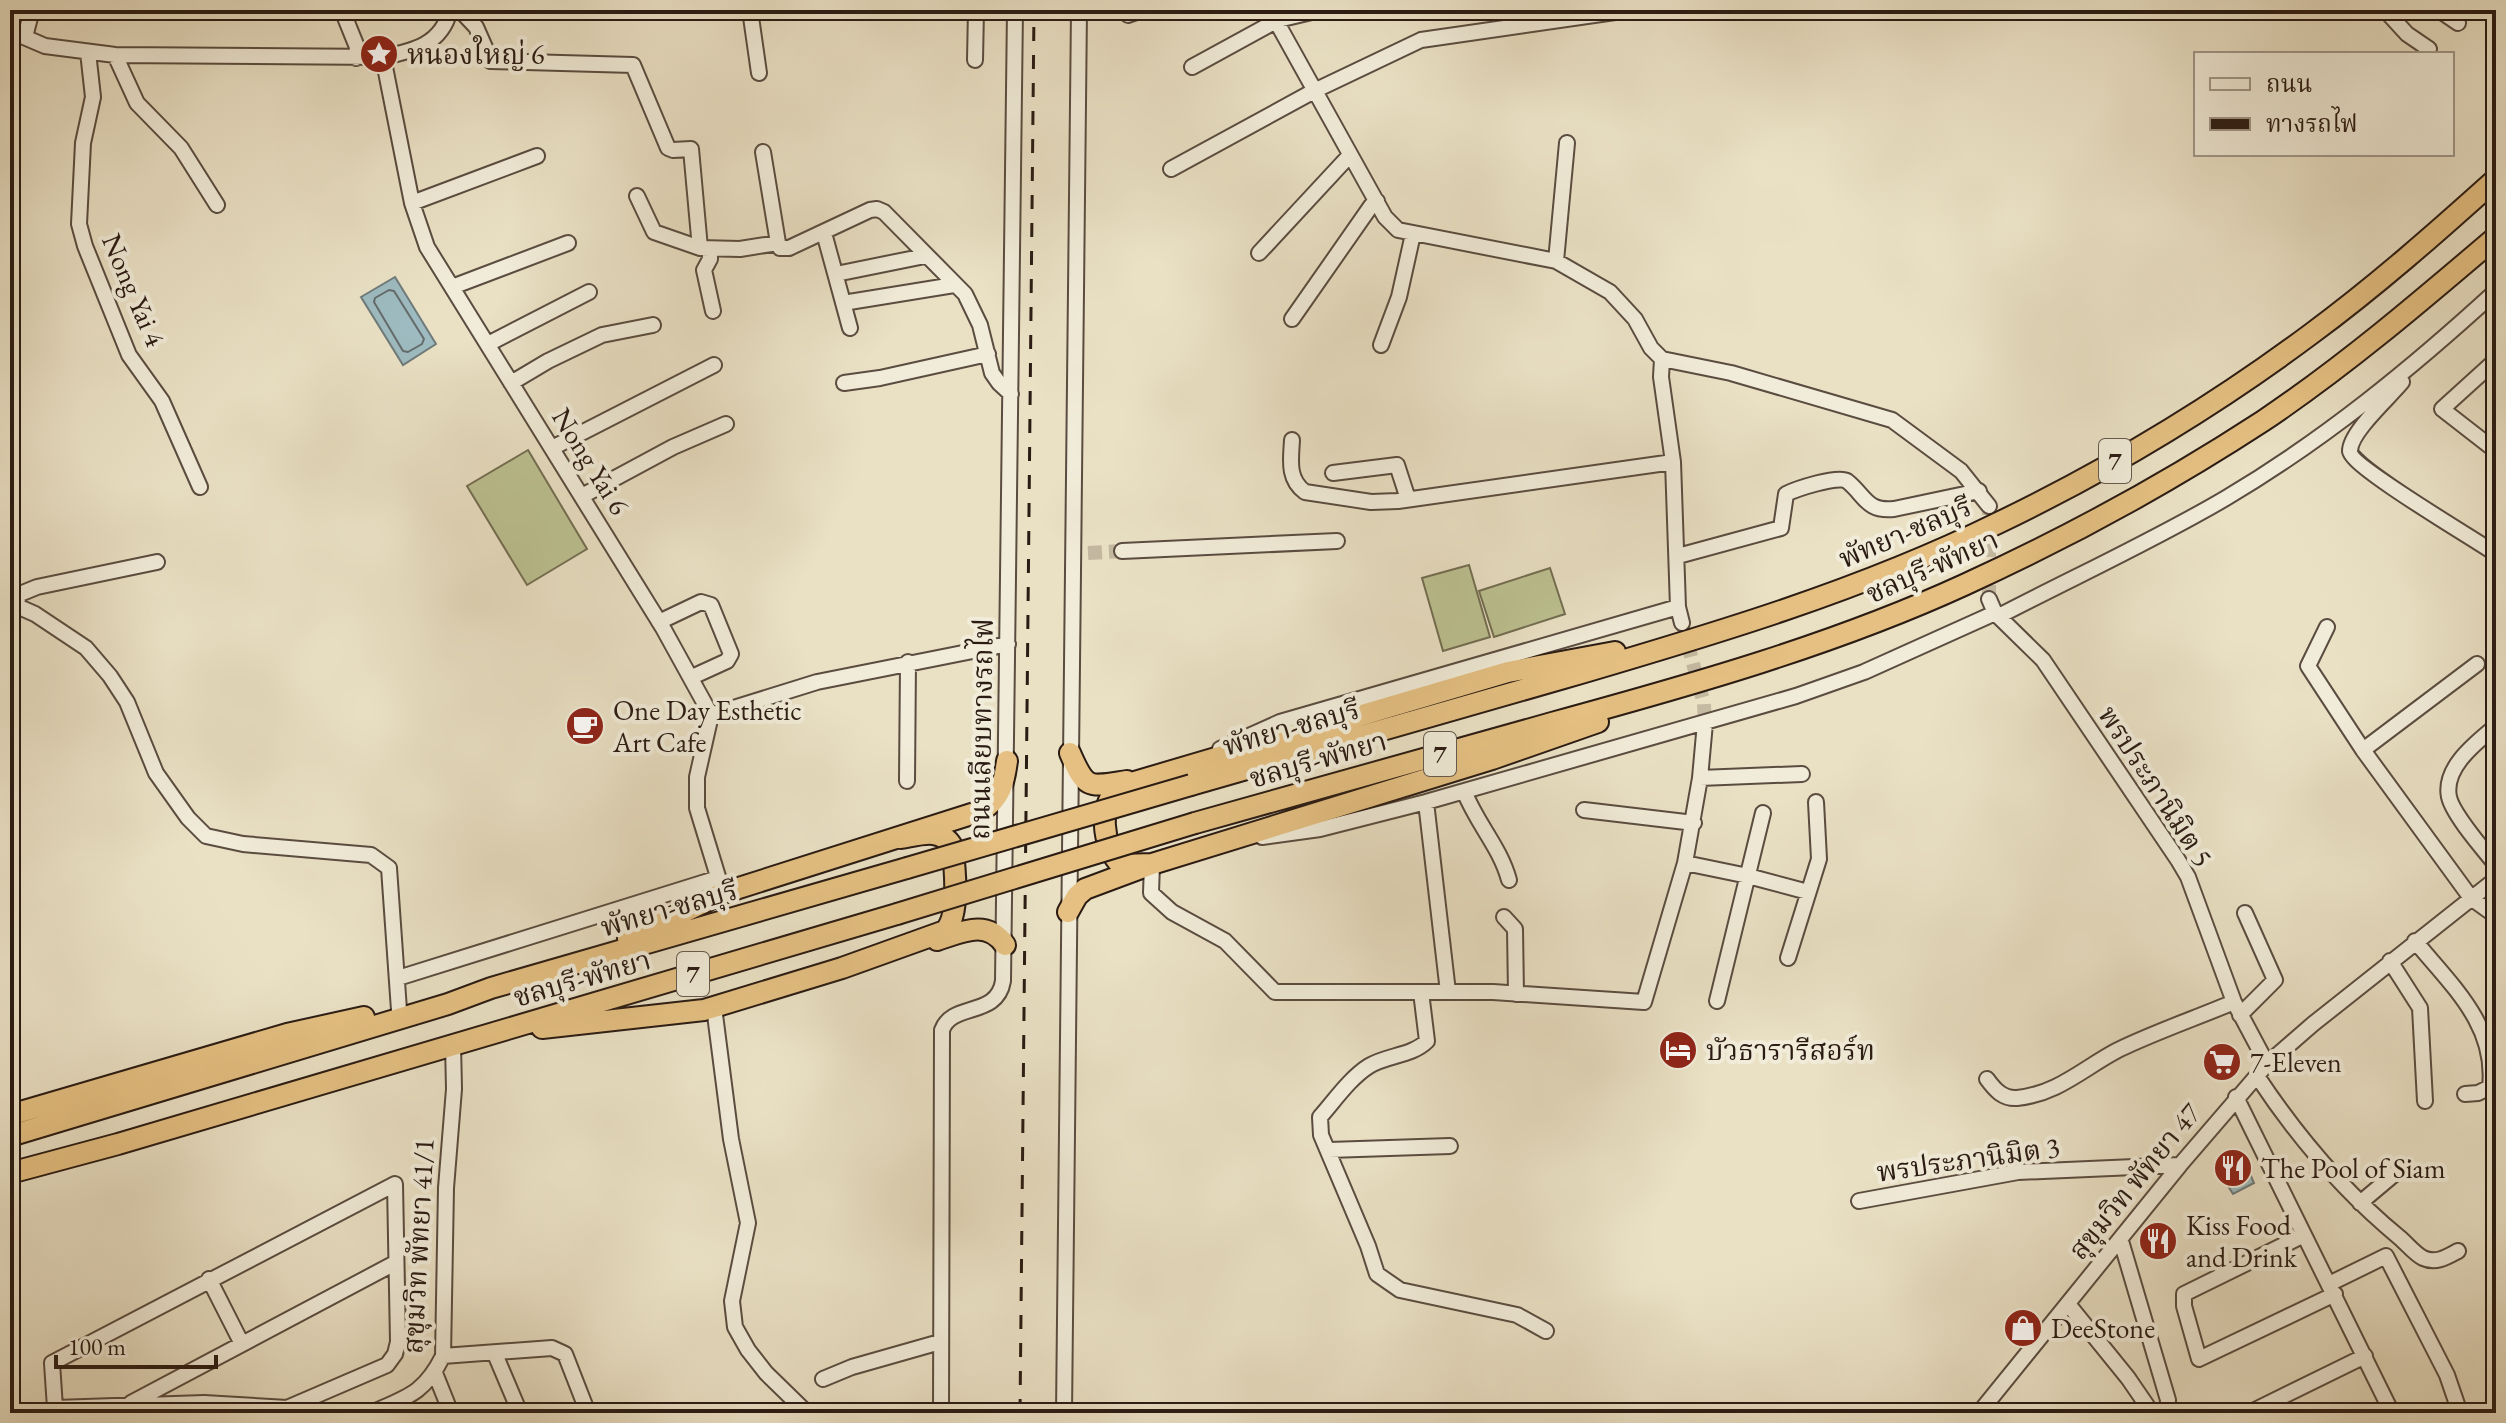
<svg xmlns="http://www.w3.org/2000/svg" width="2506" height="1423" font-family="'EB Garamond','Noto Serif Thai',serif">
  <rect width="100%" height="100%" fill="#eae1c5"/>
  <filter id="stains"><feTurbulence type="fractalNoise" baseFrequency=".0025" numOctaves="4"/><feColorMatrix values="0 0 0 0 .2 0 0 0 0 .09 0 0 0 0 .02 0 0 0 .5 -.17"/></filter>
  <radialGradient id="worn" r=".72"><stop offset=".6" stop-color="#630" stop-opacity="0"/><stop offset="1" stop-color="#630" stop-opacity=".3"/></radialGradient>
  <path fill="#bcc191" stroke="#736e52" stroke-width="2" d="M528,450L587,549L527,585L467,486Z
    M1469,565L1490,637L1443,651L1422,578Z
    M1550,568L1565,614L1494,637L1479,591Z"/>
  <path fill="#9dbbc0" stroke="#6f7b7b" stroke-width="2" d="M395,277L436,344L403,365L361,297Z
    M2241,1176H2251L2254,1183L2233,1194L2228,1186Z"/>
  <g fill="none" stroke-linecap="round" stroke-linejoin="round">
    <path stroke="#646b6a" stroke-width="2" d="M389,290L394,291L424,339L422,344L408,352L403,351L374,302L375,298Z"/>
    <path stroke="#c4b9a1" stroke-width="14" stroke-dasharray="14 7" stroke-linecap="butt" d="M1088,553L1122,551
      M1989,599V506
      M1682,623L1704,704L1705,723"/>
    <g stroke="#5a4c40" stroke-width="18">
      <path id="minor" d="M342,10L357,47L356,58
        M460,10L476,27L491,61L633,65L668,148L673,150L691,149L700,248L740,249L778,243L780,248H789L870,210L877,209L884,212L965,294L980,325L992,373L999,383L1011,394
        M750,10L759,73
        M1123,10L1128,15L1142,10
        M1270,10L1385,217L1398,230L1556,261L1610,292L1635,319L1651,348L1662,359L1731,373L1892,420L1961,471L1989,506
        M2385,10L2407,34L2429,49
        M2439,10L2458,23
        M10,31L45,46L115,55L383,57C414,51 442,44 450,10
        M25,37L32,10
        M88,52L93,97L83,143L79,224L85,246L129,355L162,401L200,487
        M115,55L137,103L181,148L217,205
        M383,57L412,203L427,247L663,628L711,715L697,777V808L723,893
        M975,60L976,10
        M1192,67L1278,20L1320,10
        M763,152L778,243
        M1171,169L1314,91L1421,40L1629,10
        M637,196L654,232L700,248
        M412,203L537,156
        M824,233L850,328
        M710,250V259L704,270L713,311
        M1259,253L1350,155
        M1556,261L1567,143
        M836,274L925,256
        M452,287L568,243
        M843,303L954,285
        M1292,319L1371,206L1377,201
        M488,344L589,292
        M1381,345L1399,297L1413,234
        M1662,359L1661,377L1673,462L1678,607L1682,623
        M2496,360L2442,409L2496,451
        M2402,382C2390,397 2350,432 2350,451C2350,466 2476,540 2496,554
        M511,383L548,361L602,335L653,325
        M844,383L880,378L988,354
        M1292,440C1291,459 1287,479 1305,492L1371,502L1398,501L1673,462
        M552,448L714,365
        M1333,473L1397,465L1408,499
        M582,496L673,447L726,424
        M1122,551L1337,541
        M1678,556L1781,528L1786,494C1796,489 1838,475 1847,481C1865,495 1866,512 1894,509L1979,491
        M1989,599L1995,613L2043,660L2178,860L2188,877L2234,1002L2267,1064
        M10,603L35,614L86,648L110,676L127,702L156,773L188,818L206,836L243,844L371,855L389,868L399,1010
        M15,605L20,594L37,587L157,562
        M1999,616C2074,577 2153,541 2226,498C2324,440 2412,368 2496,291
        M659,622L701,602L711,605L731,654L727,661L692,677
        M2327,627L2308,666L2363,750
        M2477,664L2363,750L2471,898L2496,916
        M711,715L817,682L1008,644
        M2496,726C2477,742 2443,767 2449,797C2453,815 2484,850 2496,865
        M1220,749L1280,722L1678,607
        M1700,778L1802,774
        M907,781L908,662
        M1464,791C1477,824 1500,847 1509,880
        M1426,802L1448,992
        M1584,810L1694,823
        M1262,837L1320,829L1426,802L1796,696L1864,672L1995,613
        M1685,863L1748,876L1808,892
        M1152,864L1151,893L1172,912L1225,941L1275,992H1493L1644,1002L1685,863L1700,778L1705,723
        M1504,917L1515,929L1516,994
        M2415,941C2451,985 2497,1025 2490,1087L2478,1093L2465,1094
        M1788,958L1819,859L1816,802
        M2390,961L2420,1008L2425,1101
        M398,978L718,878
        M1421,992L1427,1041C1412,1056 1387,1055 1369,1066C1350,1078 1335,1100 1320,1117L1321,1135L1368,1246L1377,1274L1400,1290L1517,1315L1546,1331
        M1717,1001L1763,813
        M714,1007L731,1139L748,1223L732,1301L735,1327L748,1350L766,1373L807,1413
        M2240,1015L2275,980L2245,913
        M2257,1076C2296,1135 2344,1192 2400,1238C2407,1244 2415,1254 2423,1258C2436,1264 2447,1257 2458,1251
        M1987,1079C1995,1090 2003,1099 2017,1098C2058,1094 2085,1067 2118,1050C2155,1032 2196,1018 2234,1002
        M2236,1097L2392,1413
        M1329,1150L1450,1146
        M1859,1201L2018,1172L2180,1165
        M2360,1203L2404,1166
        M2304,1235L2184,1294V1306L2199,1359L2335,1294
        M2121,1241L2168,1400L2167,1413
        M209,1279L241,1342
        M2329,1284L2386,1256L2447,1375L2460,1413
        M2068,1304L2128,1378L2152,1413
        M495,1354L520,1413
        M443,1356L552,1348L565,1354L588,1413
        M435,1373L451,1413
        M823,1379L852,1367L940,1342
        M131,1403L395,1263
        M51,1413L55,1408L204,1403L287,1408L387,1365L395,1354L398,1342L395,1184L52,1363L55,1408
        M371,1413C407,1397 424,1394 443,1356L446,1188L454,1089L453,1044
        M941,1413L942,1030C952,1002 997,1018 1003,981L1015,10
        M1064,1413L1079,10
        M1979,1413L2180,1165L2267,1064L2313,1024L2496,879
        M2249,1413L2365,1356"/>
    </g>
    <g stroke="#2a1b13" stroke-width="24">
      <path id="highway" d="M1070,753C1086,790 1088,787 1127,781
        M1191,785C1315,749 1439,714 1564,678C1711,635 1860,591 1998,523C2108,470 2213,407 2311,334C2376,286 2436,233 2496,179
        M1195,823C1314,789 1433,756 1552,723C1691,685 1833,645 1964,585C2067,538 2168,483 2263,421C2345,366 2421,301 2496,237
        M1152,864L1121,865C1102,847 1097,802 1121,786L1508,672L1615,652
        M1068,912L1077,896L1085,889L1152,864L1492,759L1598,722
        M628,939L723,893L981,811C1001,798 1004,783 1007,761
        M937,940C962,932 987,919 1005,945
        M542,1028L704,1010L842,968L945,931C960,916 955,867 952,846C941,827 919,835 901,838
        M10,1115L287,1034L364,1017
        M10,1136L448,1004L491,988L907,868
        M10,1173L118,1144L897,914"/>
    </g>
    <use href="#minor" stroke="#f1ecd9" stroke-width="14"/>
    <use href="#highway" stroke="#e5c082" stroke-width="20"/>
    <path stroke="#2a1b13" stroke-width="3" stroke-dasharray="14 14" stroke-linecap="butt" d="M1020,1413L1034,10"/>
    <g stroke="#2a1b13" stroke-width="24" stroke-linecap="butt">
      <path id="highway-bridge" d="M907,868L1191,785
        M897,914L1195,823"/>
    </g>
    <use href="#highway-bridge" stroke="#e5c082" stroke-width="20"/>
  </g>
  <defs>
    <g id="sight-disc" transform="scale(2)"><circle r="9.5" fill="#8f2418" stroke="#f1ecd9"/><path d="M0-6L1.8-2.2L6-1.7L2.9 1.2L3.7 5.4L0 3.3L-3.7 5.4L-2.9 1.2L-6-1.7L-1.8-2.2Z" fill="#fff"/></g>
    <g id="cafe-disc" transform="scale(2)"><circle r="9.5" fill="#8f2418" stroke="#f1ecd9"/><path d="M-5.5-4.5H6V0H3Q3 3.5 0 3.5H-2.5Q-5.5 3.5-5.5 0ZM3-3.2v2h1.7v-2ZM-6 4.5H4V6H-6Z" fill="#fff"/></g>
    <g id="hotel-disc" transform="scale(2)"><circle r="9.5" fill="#8f2418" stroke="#f1ecd9"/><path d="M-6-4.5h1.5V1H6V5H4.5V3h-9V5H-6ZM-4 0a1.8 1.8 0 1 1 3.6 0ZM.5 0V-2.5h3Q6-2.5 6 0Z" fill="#fff"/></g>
    <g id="supermarket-disc" transform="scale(2)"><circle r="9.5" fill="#8f2418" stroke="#f1ecd9"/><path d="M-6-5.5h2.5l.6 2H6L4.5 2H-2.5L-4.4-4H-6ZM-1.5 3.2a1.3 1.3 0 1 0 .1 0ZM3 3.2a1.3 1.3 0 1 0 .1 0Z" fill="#fff"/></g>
    <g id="restaurant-disc" transform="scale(2)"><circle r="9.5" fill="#8f2418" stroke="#f1ecd9"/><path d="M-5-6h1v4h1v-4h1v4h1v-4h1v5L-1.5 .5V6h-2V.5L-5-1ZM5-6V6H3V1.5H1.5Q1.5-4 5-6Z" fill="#fff"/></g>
    <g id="shop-disc" transform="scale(2)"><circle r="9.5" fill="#8f2418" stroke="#f1ecd9"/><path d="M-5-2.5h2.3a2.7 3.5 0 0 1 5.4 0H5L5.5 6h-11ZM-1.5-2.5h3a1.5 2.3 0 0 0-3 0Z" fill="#fff"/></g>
  </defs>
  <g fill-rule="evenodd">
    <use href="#sight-disc" x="379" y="54"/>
    <use href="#cafe-disc" x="585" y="726"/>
    <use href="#hotel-disc" x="1678" y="1050"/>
    <use href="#supermarket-disc" x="2222" y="1062"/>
    <use href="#restaurant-disc" x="2233" y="1168"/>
    <use href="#restaurant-disc" x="2158" y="1241"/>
    <use href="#shop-disc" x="2023" y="1328"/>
  </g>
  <g text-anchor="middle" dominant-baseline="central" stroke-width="8" stroke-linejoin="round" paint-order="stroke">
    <g fill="#f1ecd9" stroke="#665a4e" stroke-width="2">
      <rect x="2099" y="439" width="32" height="44" rx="6"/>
      <rect x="1424" y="732" width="32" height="44" rx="6"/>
      <rect x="677" y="952" width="32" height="44" rx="6"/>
    </g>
    <g font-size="26" font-weight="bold" fill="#2a1b13">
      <text x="2115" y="461">7</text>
      <text x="1440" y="754">7</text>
      <text x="693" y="974">7</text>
    </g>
    <g font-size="28" fill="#2a1b13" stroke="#f1ecd9" text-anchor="start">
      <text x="407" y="54">หนองใหญ่ 6</text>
      <text x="613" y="710">One Day Esthetic<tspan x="613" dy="32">Art Cafe</tspan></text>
      <text x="1706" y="1050">บัวธารารีสอร์ท</text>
      <text x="2250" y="1062">7-Eleven</text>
      <text x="2261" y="1168">The Pool of Siam</text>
      <text x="2186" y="1225">Kiss Food<tspan x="2186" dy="32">and Drink</tspan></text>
      <text x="2051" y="1328">DeeStone</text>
    </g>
    <g font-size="28" fill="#2a1b13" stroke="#f1ecd9">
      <text transform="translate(134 290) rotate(67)">Nong Yai 4</text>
      <text transform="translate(591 461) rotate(58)">Nong Yai 6</text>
      <text transform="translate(1905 532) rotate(-23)">พัทยา-ชลบุรี</text>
      <text transform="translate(1932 566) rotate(-24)">ชลบุรี-พัทยา</text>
      <text transform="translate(1291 727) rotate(-16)">พัทยา-ชลบุรี</text>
      <text transform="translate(981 729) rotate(-89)">ถนนเลียบทางรถไฟ</text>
      <text transform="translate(1318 759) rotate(-16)">ชลบุรี-พัทยา</text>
      <text transform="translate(2156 786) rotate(57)">พรประภานิมิต 5</text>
      <text transform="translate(669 908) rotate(-16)">พัทยา-ชลบุรี</text>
      <text transform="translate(582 978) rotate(-16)">ชลบุรี-พัทยา</text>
      <text transform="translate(1968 1159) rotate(-8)">พรประภานิมิต 3</text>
      <text transform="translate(2134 1181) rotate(-51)">สุขุมวิท พัทยา 47</text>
      <text transform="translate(418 1246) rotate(-87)">สุขุมวิท พัทยา 41/1</text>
    </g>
  </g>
  <rect width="2506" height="1423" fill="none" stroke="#eae1c5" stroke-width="40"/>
  <rect x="12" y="12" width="2482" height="1399" fill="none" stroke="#2a1b13" stroke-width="4"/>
  <rect x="20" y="20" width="2466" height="1383" fill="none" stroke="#2a1b13" stroke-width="2"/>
  <rect x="2194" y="52" width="260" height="104" fill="#f1ecd9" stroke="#a1988a" stroke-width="2"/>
  <rect x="2210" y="78" width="40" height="12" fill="#f1ecd9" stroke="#a1988a" stroke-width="2"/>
  <text x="2266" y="92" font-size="24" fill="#2a1b13">ถนน</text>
  <rect x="2210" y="118" width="40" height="12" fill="#2a1b13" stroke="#a1988a" stroke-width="2"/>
  <text x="2266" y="132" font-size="24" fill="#2a1b13">ทางรถไฟ</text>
  <path d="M56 1355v12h160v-12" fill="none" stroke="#2a1b13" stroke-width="4"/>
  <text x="68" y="1355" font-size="24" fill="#2a1b13" stroke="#f1ecd9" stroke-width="6" paint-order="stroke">100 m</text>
  <rect width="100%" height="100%" filter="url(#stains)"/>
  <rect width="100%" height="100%" fill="url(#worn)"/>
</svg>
